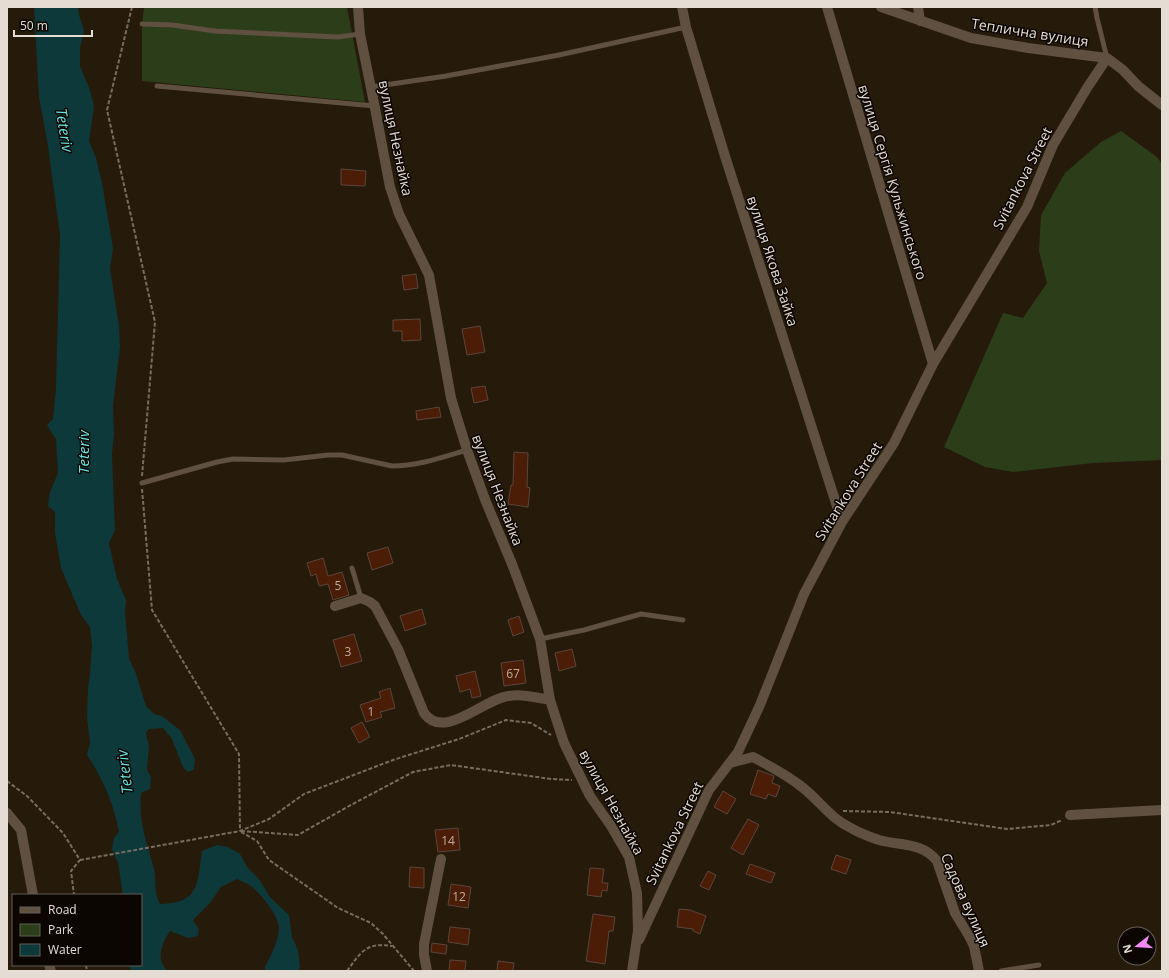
<svg xmlns="http://www.w3.org/2000/svg" width="1169" height="978" font-family="'Open Sans',sans-serif">
  <rect width="100%" height="100%" fill="#261a0b"/>
  <path fill="#2c3d19" d="M144,7H347L365,102L142,81V24Z
    M1121,131L1157,157L1162,164V460L1093,463L1013,472L985,467L944,447L1003,313L1023,318L1047,283L1039,251L1041,215L1065,173L1101,142Z"/>
  <path fill="#0d393a" d="M34,7H78L79,15L84,30L80,48V66L90,90L94,107L89,141L96,158L102,183L113,248L110,269L119,326L120,347L113,406L114,434L112,454L115,530L109,543L117,579L126,600L125,612L129,659L135,671L146,706L154,714L162,716L180,730L195,759L194,769L188,772L183,767L172,739L163,728L149,729L146,733L149,747L147,770L151,777L150,789L141,793C138,823 147,841 154,869C157,882 153,891 160,904C200,903 197,884 202,851L217,845L228,847L240,854L248,868L259,879L270,897L289,915L292,937L298,950L300,966L299,971H265V967C271,955 278,942 279,929C280,917 260,893 251,886C247,883 241,881 237,879L221,887L210,903L193,920L199,929L198,936L188,938L170,931C164,940 158,952 162,963C163,966 166,969 167,971H131L129,965H141V895H123L118,863L112,849L114,838L119,832C113,801 104,781 87,755L90,742L87,718L88,688L90,673L92,646L90,627L81,615L61,568L55,533V512L48,506L50,492L58,473L56,439L47,425L53,419L56,389L60,235L48,146L39,97Z"/>
  <path fill="#4c1d06" stroke="#5a453d" d="M341,169L366,171L365,186L341,185Z
    M416,274L418,288L404,290L402,276Z
    M420,319L421,340L402,341V331H393V320Z
    M480,326L485,352L467,355L462,329Z
    M485,386L488,400L474,403L471,388Z
    M439,407L441,417L417,420L416,411Z
    M514,452L528,453L527,487L530,488L528,507L508,504L511,485H513Z
    M388,547L393,563L372,570L367,553Z
    M323,558L328,576L342,572L349,595L333,600L328,584L319,586L316,574L311,576L307,563Z
    M422,609L426,624L405,631L400,616Z
    M519,616L524,632L513,636L508,620Z
    M354,634L362,661L341,667L333,640Z
    M572,649L576,666L559,671L555,653Z
    M523,660L526,683L504,686L501,663Z
    M475,671L481,696L472,698L470,689L460,692L456,676Z
    M390,688L395,708L380,712L382,717L366,722L360,705L381,698L379,692Z
    M362,722L370,737L359,743L351,728Z
    M758,770L774,776L772,783L780,786L776,797L768,794L766,799L750,794Z
    M723,791L736,799L727,814L714,807Z
    M748,819L759,825L743,855L731,848Z
    M458,828L460,850L438,852L435,830Z
    M836,855L851,860L846,874L831,869Z
    M750,864L775,873L771,883L746,874Z
    M410,867L424,868V888L409,887Z
    M590,868L604,869L602,883H608L607,891L602,890L601,897L587,895Z
    M708,871L716,875L709,890L700,886Z
    M451,884L471,887L468,908L448,905Z
    M679,909L690,910L706,916L700,934L693,931V929L677,927Z
    M593,914L615,917L613,931H609L605,964L586,961Z
    M450,927L470,929L468,945L448,942Z
    M432,943L447,945L446,954L431,952Z
    M450,960L466,961L465,971H449Z
    M498,961L514,963L513,971H497Z"/>
  <g fill="none" stroke-linecap="round" stroke-linejoin="round">
    <path stroke="#786d61" stroke-width="2" stroke-dasharray="4 2" stroke-linecap="butt" d="M132,7L107,110L155,322L142,476
      M142,489L152,610L239,754L240,831
      M7,781L27,796L63,833L80,860L71,871L74,895
      M843,811L890,812L1007,829L1051,825L1062,820
      M241,831L298,835L349,806L413,772L451,765L551,779L572,780
      M241,832L257,841L269,860L338,908L371,923L383,934L414,971
      M80,860L240,831L269,819L304,794L393,760L459,739L506,720L531,723L551,735
      M86,965L87,971
      M347,971C361,952 366,942 392,946"/>
    <path stroke="#5f5040" stroke-width="5" d="M1095,7L1097,18L1107,58
      M142,24L172,25L215,31L338,37L360,34
      M157,86L375,106
      M371,87L446,76L559,55L686,27
      M142,483L217,462L233,459L284,460L328,455H342L392,466C418,466 443,457 467,450
      M352,568L361,598
      M540,639L584,630L641,614L683,620
      M1001,971L1039,965"/>
    <path stroke="#5f5040" stroke-width="10" d="M358,7L360,34L374,103L390,187L399,214L429,275L451,398L467,450L486,502L512,564L540,639L550,700L564,743L590,796L611,826L629,857L637,893L638,931L632,971
      M682,7L686,27L724,153L842,522
      M827,7L933,364
      M881,7L971,38L1028,48L1107,58L1123,70L1138,86L1162,105
      M918,7L920,21
      M335,606L361,598L370,602L375,606L398,649L424,713C443,740 481,702 504,697C519,693 535,697 550,700
      M730,763L753,757C770,766 787,775 802,787C819,800 831,819 851,828C859,833 870,837 879,840C900,846 922,842 937,861L955,913L969,936L974,946L979,971
      M7,813L21,830L33,895
      M1070,815L1162,810
      M639,940L709,790L738,752L760,705L804,594L842,522L894,443L933,364L1027,207L1053,145L1087,88L1107,58
      M49,965L51,971
      M427,971L424,955V944L441,859"/>
  </g>
  <g text-anchor="middle" dominant-baseline="central" stroke-width="3" stroke-linejoin="round" paint-order="stroke">
    <g font-size="12" fill="#bfaca0">
      <text x="338" y="585">5</text>
      <text x="348" y="651">3</text>
      <text x="513" y="673">67</text>
      <text x="371" y="711">1</text>
      <text x="448" y="840">14</text>
      <text x="459" y="896">12</text>
    </g>
    <g font-size="14" fill="#e5dcd3" stroke="#0b0602">
      <text transform="translate(1030 32) rotate(9)">Теплична вулиця</text>
      <text transform="translate(396 138) rotate(78)">вулиця Незнайка</text>
      <text transform="translate(1022 178) rotate(-63)">Svitankova Street</text>
      <text transform="translate(893 182) rotate(73)">вулиця Сергія Кульжинського</text>
      <text transform="translate(773 261) rotate(72)">вулиця Якова Зайка</text>
      <text transform="translate(498 490) rotate(69)">вулиця Незнайка</text>
      <text transform="translate(848 491) rotate(-58)">Svitankova Street</text>
      <text transform="translate(612 802) rotate(61)">вулиця Незнайка</text>
      <text transform="translate(674 833) rotate(-64)">Svitankova Street</text>
      <text transform="translate(966 900) rotate(66)">Садова вулиця</text>
    </g>
    <g font-size="15" font-style="italic" fill="#69e2e2" stroke="#0b0602">
      <text transform="translate(65 130) rotate(81)">Teteriv</text>
      <text transform="translate(83 452) rotate(-90)">Teteriv</text>
      <text transform="translate(124 772) rotate(-97)">Teteriv</text>
    </g>
  </g>
  <rect width="1169" height="978" fill="none" stroke="#e5dcd3" stroke-width="16"/>
  <rect x="12" y="894" width="130" height="72" fill="#0b0602" stroke="#625c56"/>
  <rect x="20" y="907" width="20" height="6" fill="#5f5040" stroke="#625c56"/>
  <text x="48" y="914" font-size="12" fill="#e5dcd3">Road</text>
  <rect x="20" y="924" width="20" height="12" fill="#2c3d19" stroke="#625c56"/>
  <text x="48" y="934" font-size="12" fill="#e5dcd3">Park</text>
  <rect x="20" y="944" width="20" height="12" fill="#0d393a" stroke="#625c56"/>
  <text x="48" y="954" font-size="12" fill="#e5dcd3">Water</text>
  <g transform="translate(1137 946) rotate(253)"><circle r="19" fill="#0b0602" stroke="#625c56"/>
  <path d="M0-3L7 15L0 10L-7 15Z" fill="#f18af4"/>
  <text y="-6" font-size="11" font-weight="bold" text-anchor="middle" fill="#e5dcd3">N</text>
  </g>
  <path d="M14 30v6h78v-6" fill="none" stroke="#e5dcd3" stroke-width="2"/>
  <text x="20" y="30" font-size="12" fill="#e5dcd3" stroke="#0b0602" stroke-width="3" paint-order="stroke">50 m</text>
</svg>
